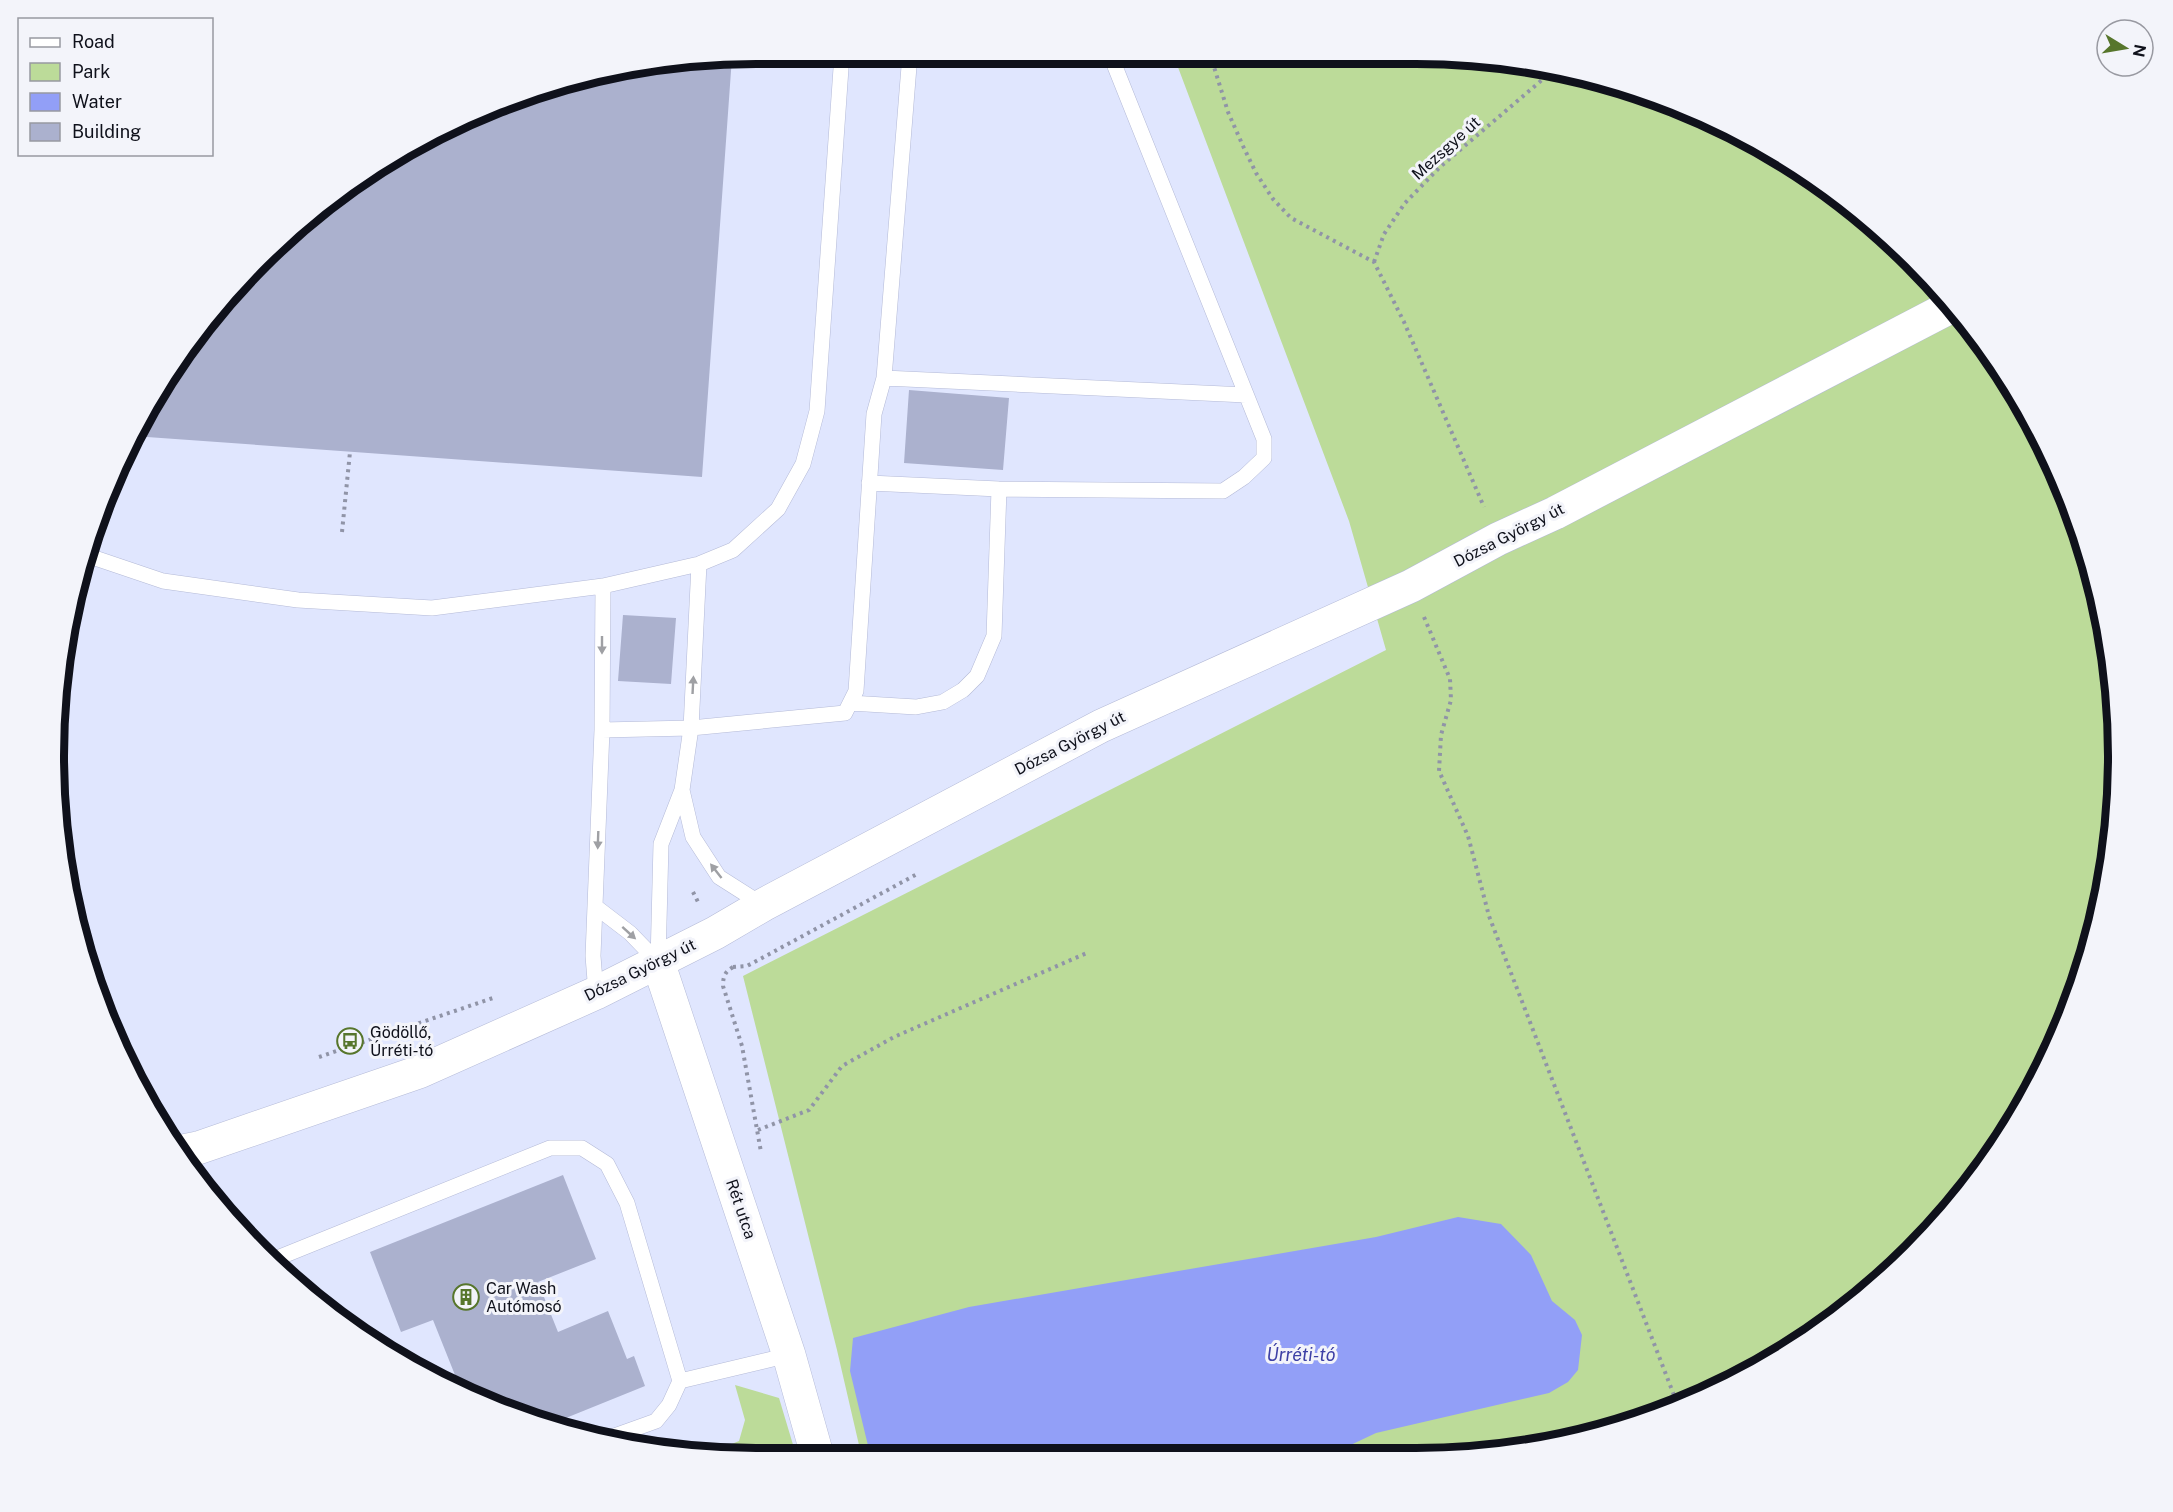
<svg xmlns="http://www.w3.org/2000/svg" width="2173" height="1512" font-family="'Public Sans',sans-serif">
  <rect width="100%" height="100%" fill="#e0e6fe"/>
  <path fill="#bcdb99" d="M1173,54H1417L1554,67L1643,91L1768,148L1914,260L2001,366L2066,488L2106,619L2119,756L2105,893L2065,1025L2000,1146L1913,1253L1807,1339L1728,1385L1554,1445L1417,1458H862L837,1350L743,976L1386,650L1349,521Z
    M735,1385L779,1398L797,1458H756L710,1453L739,1441L745,1420Z"/>
  <path fill="#929ff7" d="M1458,1217L1501,1224L1531,1255L1552,1301L1575,1320L1582,1335L1578,1370L1568,1382L1549,1393L1376,1433L1323,1458H871L850,1371L853,1338L969,1307L1376,1237Z"/>
  <path fill="#abb1ce" d="M732,57L702,477L133,436L148,405L228,293L366,172L446,126L574,78Z
    M909,390L1009,398L1003,470L904,463Z
    M623,615L676,618L671,684L618,681Z
    M563,1175L596,1259L538,1282L558,1332L608,1311L627,1359L634,1356L645,1386L551,1424L487,1404L442,1380L455,1375L433,1320L401,1332L370,1252Z"/>
  <g fill="none" stroke-linecap="round" stroke-linejoin="round">
    <g stroke="#b4bad7" stroke-width="16">
      <path id="lane" d="M884,378L1246,395
        M869,483L999,489L1223,491L1244,477L1264,458V439L1110,54
        M89,556L163,581L298,600L432,608L603,586L699,564L733,550L778,509L803,464L817,411L842,54
        M699,564L691,728L682,790L693,837L719,877L763,905
        M850,703L916,707L943,702L963,690L977,676L994,636L999,489
        M602,730L691,728L845,713L856,691L874,414L884,378L910,54
        M596,907L630,933L658,962
        M658,962L661,844L682,790
        M596,993L593,956L602,730L603,586
        M270,1261L550,1148H582L607,1164L627,1203L680,1381L669,1405L656,1421L603,1440
        M680,1381L789,1355"/>
    </g>
    <g stroke="#b4bad7" stroke-width="34">
      <path id="secondary" d="M658,962L789,1355L818,1458
        M178,1152L198,1148L419,1072L596,993L715,933L763,905L1101,726L1411,586L1498,539L1555,513L1952,306"/>
    </g>
    <path stroke="#9094a7" stroke-width="4" stroke-dasharray="3 4.5" stroke-linecap="butt" d="M1210,54L1228,112L1243,146L1256,173L1273,199L1291,218L1374,262L1404,322L1484,507
      M1374,262L1384,234L1405,203L1440,167L1556,68
      M342,532L350,452
      M1424,617L1450,679L1451,700L1441,735L1439,771L1468,836L1489,916L1677,1403
      M693,892L698,902
      M733,967C725,972 723,976 723,986L742,1046L761,1152
      M733,967L747,966L762,958L919,873
      M319,1057L493,998
      M758,1130L809,1110L842,1066L894,1037L1089,952"/>
    <use href="#lane" stroke="#fff" stroke-width="15"/>
    <use href="#secondary" stroke="#fff" stroke-width="33"/>
  </g>
  <defs><path id="oneway-solid" d="M-6-.8H1V-3.2L6.5 0L1 3.2V.8H-6Z" transform="scale(1.5)"/></defs>
  <g fill="#9fa0a4">
    <use href="#oneway-solid" transform="translate(602 645) rotate(90)"/>
    <use href="#oneway-solid" transform="translate(693 685) rotate(-87)"/>
    <use href="#oneway-solid" transform="translate(598 840) rotate(92)"/>
    <use href="#oneway-solid" transform="translate(716 871) rotate(-128)"/>
    <use href="#oneway-solid" transform="translate(629 933) rotate(42)"/>
  </g>
  <defs>
    <g id="bus-ring" transform="scale(1.35)"><circle r="9.5" fill="#f3f4fa" stroke="#57762c" stroke-width="1.5"/><path d="M-5-6H5V4H4V6H2V4H-2V6H-4V4H-5ZM-3.5-4V0h7V-4ZM-3.5 1.2v1.5H-2V1.2ZM2 1.2v1.5H3.5V1.2Z" fill="#57762c"/></g>
    <g id="building-ring" transform="scale(1.35)"><circle r="9.5" fill="#f3f4fa" stroke="#57762c" stroke-width="1.5"/><path d="M-4-6H4V6H1V3H-1V6H-4ZM-2.5-4.3h1.7v1.8h-1.7ZM.8-4.3h1.7v1.8H.8ZM-2.5-1h1.7V.8h-1.7ZM.8-1h1.7V.8H.8Z" fill="#57762c"/></g>
  </defs>
  <g fill-rule="evenodd">
    <use href="#bus-ring" x="350" y="1041"/>
    <use href="#building-ring" x="466" y="1297"/>
  </g>
  <g text-anchor="middle" dominant-baseline="central" stroke-width="6" stroke-linejoin="round" paint-order="stroke">
    <g font-size="16" fill="#0f111b" stroke="#f3f4fa">
      <text transform="translate(1446 148) rotate(-42)">Mezsgye út</text>
      <text transform="translate(1509 535) rotate(-27)">Dózsa György út</text>
      <text transform="translate(1070 743) rotate(-27)">Dózsa György út</text>
      <text transform="translate(640 970) rotate(-26)">Dózsa György út</text>
      <text transform="translate(741 1209) rotate(71)">Rét utca</text>
    </g>
    <g font-size="16" fill="#0f111b" stroke="#f3f4fa" text-anchor="start">
      <text x="370" y="1032">Gödöllő,<tspan x="370" dy="18">Úrréti-tó</tspan></text>
      <text x="486" y="1288">Car Wash<tspan x="486" dy="18">Autómosó</tspan></text>
    </g>
    <g font-size="18" font-style="italic" fill="#3d40a5" stroke="#f3f4fa">
      <text x="1301" y="1354">Úrréti-tó</text>
    </g>
  </g>
  <path d="M0 0H2173V1512H0ZM756 64H1416A692 692 0 0 1 2108 756V756A692 692 0 0 1 1416 1448H756A692 692 0 0 1 64 756V756A692 692 0 0 1 756 64Z" fill="#f3f4fa" fill-rule="evenodd"/>
  <path fill="none" stroke="#0f111b" stroke-width="8" d="M756 64H1416A692 692 0 0 1 2108 756V756A692 692 0 0 1 1416 1448H756A692 692 0 0 1 64 756V756A692 692 0 0 1 756 64Z"/>
  <rect x="18" y="18" width="195" height="138" fill="#f3f4fa" stroke="#9899a1" stroke-width="1.5"/>
  <rect x="30" y="38" width="30" height="9" fill="#ffffff" stroke="#9899a1" stroke-width="1.5"/>
  <text x="72" y="48" font-size="18" fill="#0f111b">Road</text>
  <rect x="30" y="63" width="30" height="18" fill="#bcdb99" stroke="#9899a1" stroke-width="1.5"/>
  <text x="72" y="78" font-size="18" fill="#0f111b">Park</text>
  <rect x="30" y="93" width="30" height="18" fill="#929ff7" stroke="#9899a1" stroke-width="1.5"/>
  <text x="72" y="108" font-size="18" fill="#0f111b">Water</text>
  <rect x="30" y="123" width="30" height="18" fill="#abb1ce" stroke="#9899a1" stroke-width="1.5"/>
  <text x="72" y="138" font-size="18" fill="#0f111b">Building</text>
  <g transform="translate(2125 48) rotate(101)"><circle r="28" fill="#f3f4fa" stroke="#9899a1" stroke-width="1.5"/>
  <path d="M0-4.5L10 22L0 15L-10 22Z" fill="#57762c"/>
  <text y="-9" font-size="16" font-weight="bold" text-anchor="middle" fill="#0f111b">N</text>
  </g>
</svg>
